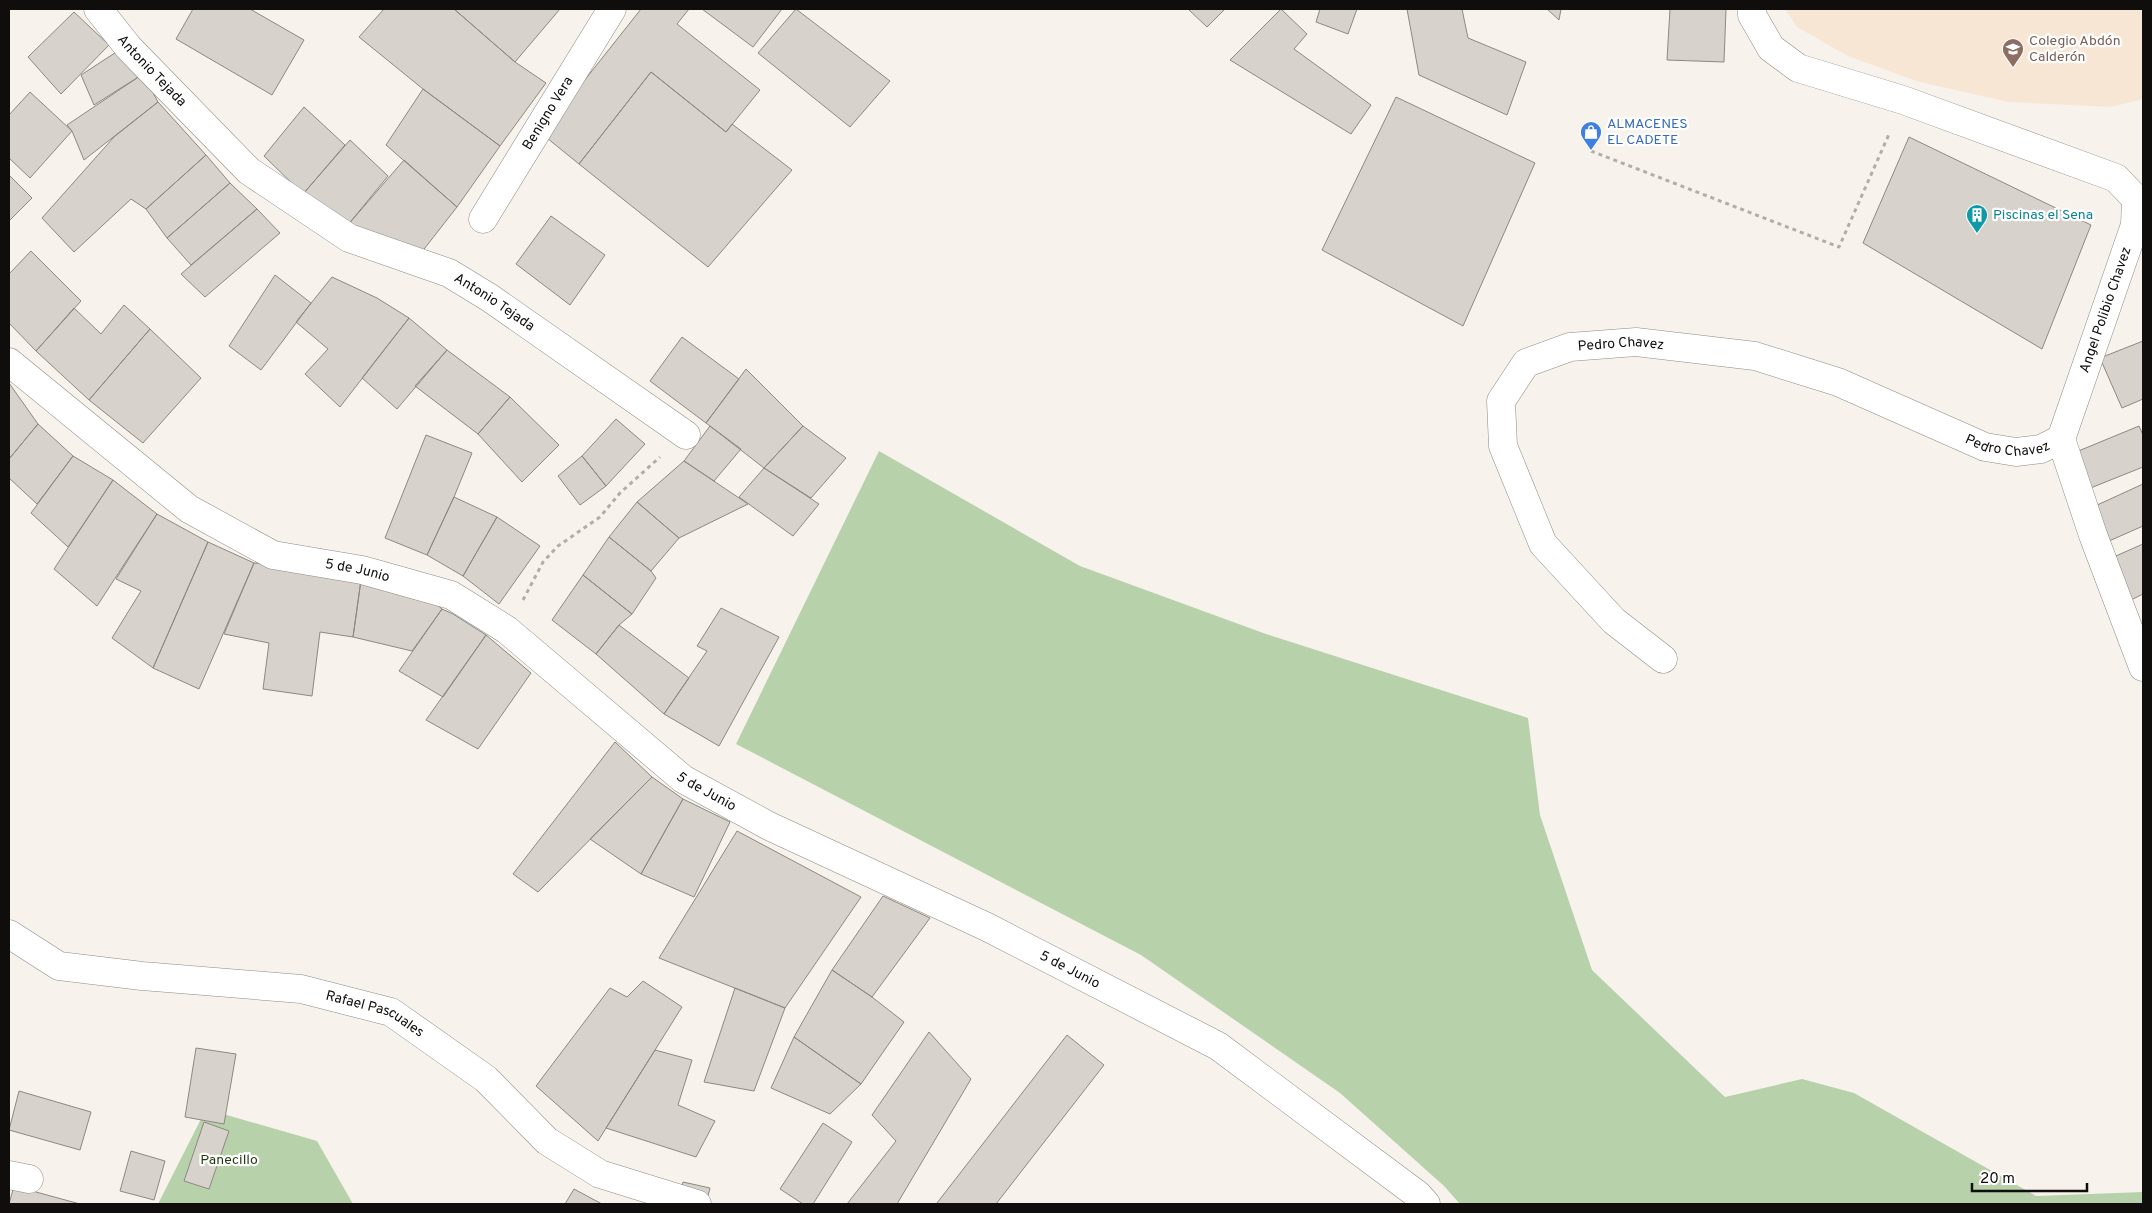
<svg xmlns="http://www.w3.org/2000/svg" width="2152" height="1213" font-family="Overpass,sans-serif">
  <rect width="100%" height="100%" fill="#f8f2ec"/>
  <path fill="#f8e6d5" d="M1785,9H2143V99L2111,107L2008,102L1916,81L1848,56L1797,27Z"/>
  <path fill="#b7d2ab" d="M879,451L1080,566L1266,634L1528,718L1540,815L1592,970L1725,1097L1802,1079L1854,1093L2036,1196L2143,1192V1204H1460L1444,1186L1340,1093L1141,955L736,744Z
    M206,1109L317,1141L353,1204H158Z"/>
  <path fill="#d7d2cb" stroke="#8d8882" d="M193,9H250L304,40L272,95L176,39Z
    M384,9H454L515,62L546,83L500,146L423,89L359,37Z
    M454,9H560L515,62Z
    M641,9H689L677,24L760,90L726,132L651,72L579,164L542,134Z
    M702,9H782L753,47Z
    M796,9L890,81L850,127L758,53Z
    M1188,9H1225L1207,27Z
    M1281,9L1307,34L1294,49L1371,105L1351,134L1230,60Z
    M1320,9H1357L1348,34L1316,22Z
    M1407,9H1462L1468,38L1526,62L1507,115L1419,75Z
    M1547,9H1561L1559,20Z
    M1670,9H1726L1724,62L1667,60Z
    M74,12L109,45L61,94L28,57Z
    M124,47L143,74L94,105L81,75Z
    M651,72L726,132L732,124L792,170L708,267L579,164Z
    M143,74L158,102L84,160L72,131L67,125Z
    M423,89L500,146L457,207L386,145Z
    M30,92L72,131L30,178L9,158V115Z
    M1396,97L1535,163L1463,326L1322,250Z
    M158,102L206,155L146,209L131,199L74,252L42,218L114,137Z
    M304,107L345,145L303,194L264,156Z
    M1909,137L2091,225L2042,349L1863,243Z
    M350,140L388,176L347,226L303,194Z
    M206,155L230,183L167,238L146,209Z
    M404,160L457,207L421,253L347,226Z
    M9,175L32,198L9,221Z
    M230,183L257,209L191,265L167,238Z
    M257,209L280,233L205,297L181,274Z
    M551,216L605,255L570,305L516,264Z
    M31,251L81,301L36,351L9,323V274Z
    M275,275L311,303L261,370L229,346Z
    M332,277L377,298L409,318L340,407L305,374L328,349L296,322Z
    M124,305L150,329L89,400L36,351L74,308L101,334Z
    M409,318L447,350L397,409L362,378Z
    M150,329L201,378L143,443L89,400Z
    M682,337L739,379L706,423L650,381Z
    M2143,341V399L2122,408L2100,358Z
    M447,350L510,397L478,434L415,386Z
    M746,369L803,426L764,468L706,423Z
    M9,383L38,424L9,459Z
    M510,397L559,445L522,482L478,434Z
    M616,419L645,444L606,486L582,456Z
    M38,424L73,456L37,504L9,478V459Z
    M710,426L741,449L714,481L684,461Z
    M803,426L846,458L811,498L764,468Z
    M2139,426L2143,435V467L2088,489L2076,452Z
    M426,435L472,453L454,497L427,555L385,538Z
    M73,456L113,480L68,547L31,513Z
    M582,456L606,486L580,505L558,476Z
    M684,461L748,504L679,538L637,502Z
    M764,468L819,504L793,536L739,497Z
    M113,480L157,514L97,606L54,569Z
    M2143,484V526L2109,541L2095,506Z
    M454,497L497,517L463,576L427,555Z
    M637,502L679,538L651,571L609,537Z
    M157,514L208,542L153,668L112,638L141,591L116,579Z
    M497,517L540,546L499,604L463,576Z
    M609,537L651,571L656,578L632,614L583,575Z
    M208,542L254,563L199,689L153,668Z
    M2143,544V594L2129,601L2109,559Z
    M254,563L362,573L353,637L320,632L312,696L263,689L269,643L224,634Z
    M362,573L406,577L442,609L412,651L353,637Z
    M583,575L632,614L619,625L596,654L552,620Z
    M721,608L779,637L719,746L664,714L707,651L697,646Z
    M442,609L453,614L486,635L443,697L399,671Z
    M619,625L689,678L664,714L596,654Z
    M486,635L531,673L478,749L426,720Z
    M615,742L652,777L538,892L513,874Z
    M652,777L683,799L641,874L590,839Z
    M683,799L730,822L694,897L641,874Z
    M737,831L861,897L785,1008L659,958Z
    M883,896L930,918L872,997L832,970Z
    M832,970L872,997L904,1022L861,1084L794,1037Z
    M643,981L682,1007L598,1141L536,1086L610,988L627,997Z
    M735,988L785,1008L754,1091L704,1082Z
    M929,1032L971,1079L897,1204H847L896,1141L872,1115Z
    M1067,1035L1104,1065L996,1204H939L937,1203Z
    M794,1037L861,1084L830,1114L771,1088Z
    M196,1048L236,1054L224,1124L185,1117Z
    M655,1050L692,1060L678,1105L715,1121L696,1157L606,1128Z
    M19,1091L91,1112L80,1150L9,1130Z
    M204,1122L229,1131L209,1189L184,1181Z
    M823,1123L852,1142L813,1204H803L780,1189Z
    M131,1151L165,1161L154,1200L120,1191Z
    M683,1182L710,1188L706,1204H678Z
    M14,1186L80,1204H9Z
    M574,1189L602,1204H565Z"/>
  <g fill="none" stroke-linecap="round" stroke-linejoin="round">
    <g stroke="#8f8b85" stroke-width="29">
      <g id="minor">
        <path id="s1" d="M98,9L129,48L249,171L349,238L449,273L490,298L686,435"/>
        <path d="M1752,9V15L1771,48L1798,68L1903,100L2116,178L2136,199L2135,225L2061,439L2093,535L2143,667"/>
        <path id="s2" d="M483,219L612,9"/>
        <path id="s3" d="M9,362L189,509L273,555L362,570L451,595L507,630L683,779L769,826L987,927L1218,1046L1418,1195L1426,1204"/>
        <path id="s4" d="M1663,659L1614,621L1543,544L1503,446L1501,401L1526,363L1570,347L1636,342L1755,356L1838,382L1985,447L2016,452L2041,449L2061,439"/>
        <path id="s5" d="M9,934L59,966L142,976L301,989L391,1012L486,1079L547,1141L600,1174L697,1204"/>
        <path d="M9,1175L29,1179"/>
      </g>
    </g>
    <path stroke="#b1ada8" stroke-width="3" stroke-dasharray="4 4" stroke-linecap="butt" d="M1591,151L1839,247L1890,132
      M523,600L543,562L558,546L600,517L620,493L660,457"/>
    <use href="#minor" stroke="#fff" stroke-width="28"/>
  </g>
  <defs>
    <g id="school-pin" transform="scale(1.125)"><path d="M0 17L-7.5 6A9.5 9.5 0 1 1 7.5 6Z" fill="#8d6e63" stroke="#fff"/><path d="M0-5L7-2L0 1L-7-2ZM-4 1L0 2.5L4 1V4Q0 6-4 4Z" fill="#fff"/></g>
    <g id="shop-pin" transform="scale(1.125)"><path d="M0 17L-7.5 6A9.5 9.5 0 1 1 7.5 6Z" fill="#3f7fe0" stroke="#fff"/><path d="M-5-2.5h2.3a2.7 3.5 0 0 1 5.4 0H5L5.5 6h-11ZM-1.5-2.5h3a1.5 2.3 0 0 0-3 0Z" fill="#fff"/></g>
    <g id="building-pin" transform="scale(1.125)"><path d="M0 17L-7.5 6A9.5 9.5 0 1 1 7.5 6Z" fill="#0f9aa8" stroke="#fff"/><path d="M-4-6H4V6H1V3H-1V6H-4ZM-2.5-4.3h1.7v1.8h-1.7ZM.8-4.3h1.7v1.8H.8ZM-2.5-1h1.7V.8h-1.7ZM.8-1h1.7V.8H.8Z" fill="#fff"/></g>
  </defs>
  <g fill-rule="evenodd">
    <use href="#school-pin" x="2013" y="49"/>
    <use href="#shop-pin" x="1591" y="132"/>
    <use href="#building-pin" x="1977" y="215"/>
  </g>
  <g text-anchor="middle" dominant-baseline="central" stroke-width="4.5" stroke-linejoin="round" paint-order="stroke">
    <g font-size="14" fill="#785e54" stroke="#fff" text-anchor="start">
      <text x="2029" y="41">Colegio Abdón<tspan x="2029" dy="16">Calderón</tspan></text>
    </g>
    <g font-size="14" fill="#100e0c" stroke="#fff">
      <text stroke="none"><textPath href="#s1" startOffset="82">Antonio Tejada</textPath></text>
      <text stroke="none"><textPath href="#s2" startOffset="124">Benigno Vera</textPath></text>
      <text stroke="none"><textPath href="#s1" startOffset="502">Antonio Tejada</textPath></text>
      <text transform="translate(2106 310) rotate(-71)">Angel Polibio Chavez</text>
      <text stroke="none"><textPath href="#s4" startOffset="461">Pedro Chavez</textPath></text>
      <text stroke="none"><textPath href="#s4" startOffset="866">Pedro Chavez</textPath></text>
      <text stroke="none"><textPath href="#s3" startOffset="414">5 de Junio</textPath></text>
      <text stroke="none"><textPath href="#s3" startOffset="834">5 de Junio</textPath></text>
      <text stroke="none"><textPath href="#s3" startOffset="1239">5 de Junio</textPath></text>
      <text stroke="none"><textPath href="#s5" startOffset="381">Rafael Pascuales</textPath></text>
    </g>
    <g font-size="14" fill="#366cbe" stroke="#fff" text-anchor="start">
      <text x="1607" y="124">ALMACENES<tspan x="1607" dy="16">EL CADETE</tspan></text>
    </g>
    <g font-size="14" fill="#0d838f" stroke="#fff" text-anchor="start">
      <text x="1993" y="215">Piscinas el Sena</text>
    </g>
    <g font-size="14" fill="#1f3b0e" stroke="#fff">
      <text x="229" y="1160">Panecillo</text>
    </g>
  </g>
  <rect width="2152" height="1213" fill="none" stroke="#100e0c" stroke-width="20"/>
  <path d="M1972 1183v8h115v-8" fill="none" stroke="#100e0c" stroke-width="2.5"/>
  <text x="1980" y="1183" font-size="15" fill="#100e0c" stroke="#ffffff" stroke-width="4" paint-order="stroke">20 m</text>
</svg>
